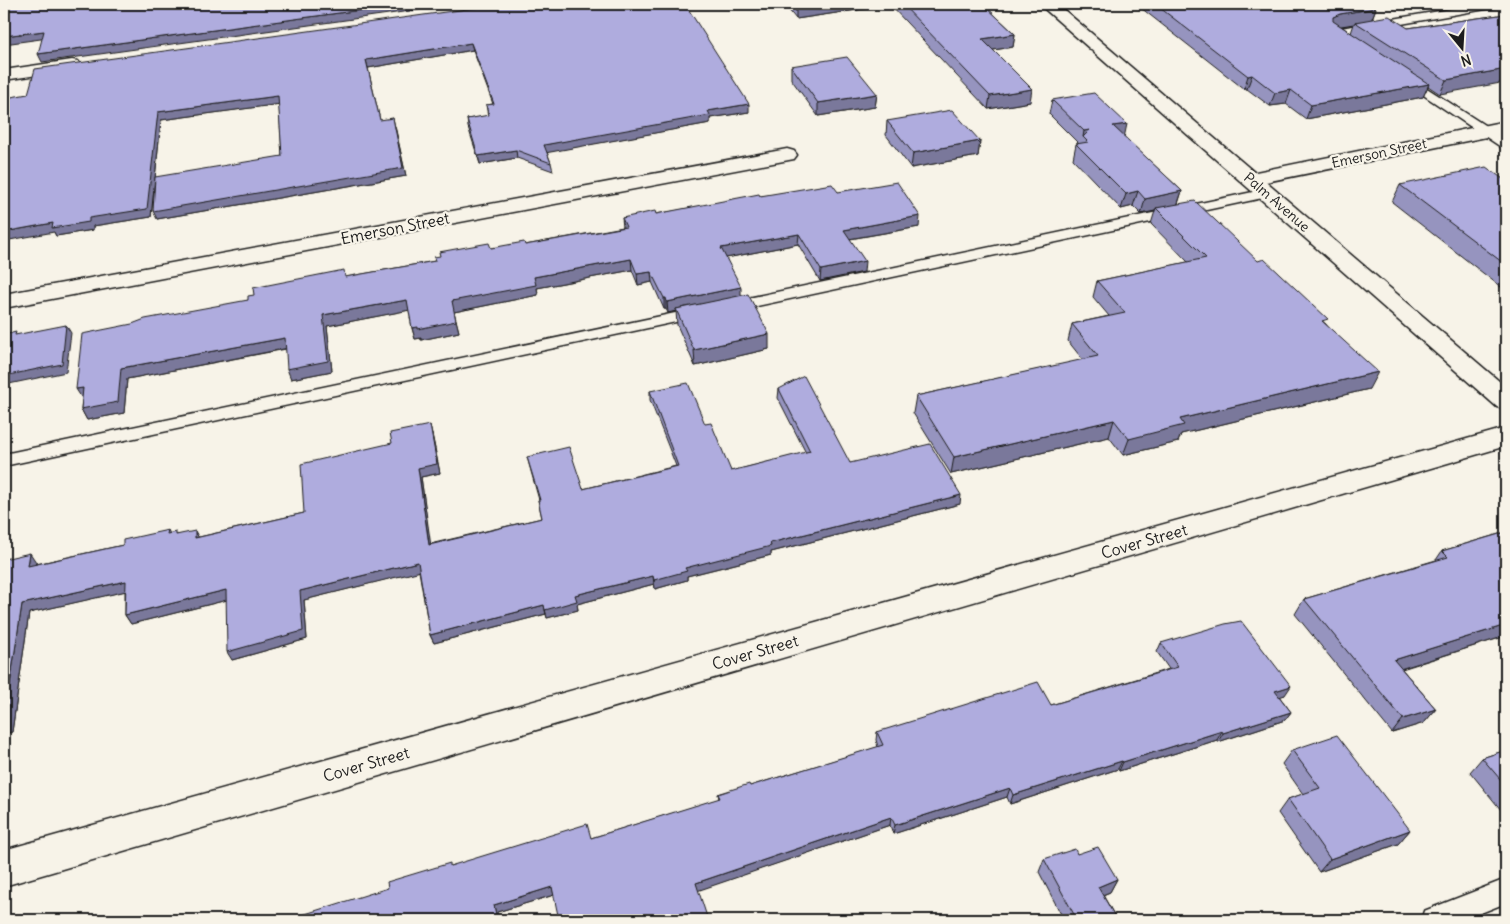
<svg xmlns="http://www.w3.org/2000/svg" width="1510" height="924" font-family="Delius,sans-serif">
  <rect width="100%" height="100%" fill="#f7f3e8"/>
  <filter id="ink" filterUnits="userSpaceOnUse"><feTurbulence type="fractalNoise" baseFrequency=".02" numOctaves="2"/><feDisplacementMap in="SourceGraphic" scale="10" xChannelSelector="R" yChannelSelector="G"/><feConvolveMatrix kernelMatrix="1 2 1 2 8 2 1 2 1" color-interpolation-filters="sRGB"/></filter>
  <g filter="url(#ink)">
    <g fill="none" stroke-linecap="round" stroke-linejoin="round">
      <g stroke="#1c1c1c" stroke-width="3">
        <path id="lane" d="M1480,4H1502L1497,7L1345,34L1350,38L1344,41L1329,32L1335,29Z
          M1405,74L1506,139V148L1501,147L1401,80L1399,78Z
          M1267,189L1274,193L1272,196L729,312L724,310L721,307L724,304L729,302Z
          M699,308L704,310L707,313L704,316L4,466V454Z
          M1506,879V903L1463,920H1421L1424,911Z"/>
      </g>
      <g stroke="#1c1c1c" stroke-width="3">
        <path id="street" d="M72,60L78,61L81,65L78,69L4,80V70Z
          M1506,121V133L1251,185L1244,183L1241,179L1244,175L1251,173Z
          M787,149L794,151L797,155L794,159L4,308V294Z
          M1506,428V446L4,886V850Z"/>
      </g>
      <g stroke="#1c1c1c" stroke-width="3">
        <path id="secondary" d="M1039,4H1057L1506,387V410L1497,407Z"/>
      </g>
      <use href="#lane" fill="#f7f3e8" fill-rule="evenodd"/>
      <use href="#street" fill="#f7f3e8" fill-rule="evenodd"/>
      <use href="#secondary" fill="#f7f3e8" fill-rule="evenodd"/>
    </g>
    <path fill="#9694bf" stroke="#1c1c1c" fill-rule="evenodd" d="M503,4L749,112L710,118V123L547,152L551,163L553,171L517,158L480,164L468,127L467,119L488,116L486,105L493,104L473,50L368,68L380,120L395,126L406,176L157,219L282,156L279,104L161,120L151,217L93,226V230L56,236L54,232L10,99L28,94Z
      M784,4H983L1015,34L1013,47L993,50L1030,102L988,109L890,5L796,19Z
      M1136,4H1369L1376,8L1372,19L1408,28L1506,14L1440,94L1428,86L1423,97L1306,119L1286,104L1270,106L1247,89H1244ZM1354,24L1351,33L1341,26Z
      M791,66L877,94L875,107L818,116L791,79Z
      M1052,100L1124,137L1182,191L1178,204L1326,324L1369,389L1181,434L1178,442L1123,455L1109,437L951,474L913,413L916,396L1083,360L1068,341L1072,324L1109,316L1093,297L1097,281L1188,262L1151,224L1155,211L1141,214L1133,206L1121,209L1073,159L1076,144H1079L1049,114Z
      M887,121L980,141L978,156L911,168L886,135Z
      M1506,181V291L1392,202L1400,185Z
      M838,192L919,227L850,239L864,272L820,281L798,244L726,258L741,295L769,349L695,366L677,325L676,311L668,313L666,309H664L652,282L638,285L632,270L537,288L538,295L454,312L459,332L421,340V338L415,339L412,328L409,310L327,326L332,371L291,379L286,349L127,379L124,413L87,420L81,409L82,399L248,300L346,277L435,261L491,248L525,245L623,227L622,218L656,214L760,196Z
      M779,389L850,463L960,504L771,552V555L687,576V580L655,589L654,584L577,604L578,610L547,618L546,614L434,643L430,635L419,571L304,600L307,639L232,660L227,600L131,624L125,615V591L29,613L12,732L4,734L36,562V564L123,545L168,530L170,534L199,537L304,513L392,443L432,434L440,473L421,477L430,544L542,518L538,500H539L527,457L583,489L676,466L650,400V391L705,424L731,471L806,453L778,398Z
      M1506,529V636L1402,669L1436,709L1424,723L1392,733L1295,614L1304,599L1436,560L1442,551L1502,533Z
      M1161,643L1285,695L1279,696L1291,712L1285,720L1218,742L1217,740L1119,771L1118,769L1010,804L1007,797L893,834L890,825L698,890L554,895L497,912L388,888L451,866L591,838L719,799L718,794L750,786L878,747L876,740L877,732L1051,705L1169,669L1157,652Z
      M1292,750L1410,830L1398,844L1319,872L1278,813L1288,799L1303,794L1282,764Z
      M1506,750V816L1470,772L1482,758Z
      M1077,854L1117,879L1110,892L1103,895L1117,920H1064L1039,872L1044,859Z"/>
    <path fill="#7a789b" stroke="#1c1c1c" d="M405,4H461L42,62L38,54Z
      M810,4H890V5L796,19V6Z
      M1376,8L1371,21L1355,22L1354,24L1335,27L1328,30L1333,17L1340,14Z
      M44,31L48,38L4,44V36Z
      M1015,34L1013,47L980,52L982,39Z
      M471,43L473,50L368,68L366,60Z
      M1506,69V82L1440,94L1446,80Z
      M1252,75L1247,89H1244L1248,76Z
      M1429,84L1423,97L1306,119L1311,105Z
      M1032,89L1030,102L988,109L990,96Z
      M1291,90L1286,104L1270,106L1275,93Z
      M877,94L875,107L818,116V103Z
      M278,96L281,104L161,120L151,217L93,226V230L56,236L54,232L4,241V232L53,223L89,218L158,112Z
      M749,104V112L710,118V123L545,153L544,145L708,111Z
      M393,118L406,176L157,219L153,211Z
      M1127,124L1124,138L1113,126Z
      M1090,130L1083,137L1084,131Z
      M980,141L978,156L911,168L913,153Z
      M516,150L517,158L480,164L478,156Z
      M1138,191L1133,206L1121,209L1126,194Z
      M1182,191L1177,206L1156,208L1155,211L1141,214L1145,199Z
      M920,216L919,227L843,240L844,230Z
      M799,234L798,244L721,259V248Z
      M631,259L632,270L537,288L538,295L454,312L459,332L421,340V338L415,339L412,328L452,301L534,277Z
      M865,261L864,272L820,281L821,270Z
      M651,272L652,282L638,285L637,274Z
      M741,287V297L676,309V311L668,313L667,302Z
      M664,298H666V309H664Z
      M407,300L410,310L327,326L332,371L291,379L287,369L323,315Z
      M66,325L71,333L66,372L4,385V376Z
      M769,334V349L695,366L694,350Z
      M285,338L289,348L127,379L124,413L87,420L81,409L121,368Z
      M1378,372L1369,389L1181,434L1178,442L1123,455L1129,439L1180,419Z
      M83,388V400L76,389Z
      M1114,420L1109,437L951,474L954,457Z
      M430,425L440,473L421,477L432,553L429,545L418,468Z
      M961,495L960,504L771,552V555L687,576V580L655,589L654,580L685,568L770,543Z
      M195,531L200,540L195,538Z
      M30,553L36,562L34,575L28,566Z
      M418,562L421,571L304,600L307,639L232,660L227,652L300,591Z
      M653,576L654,584L577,604L578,610L547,618L545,610L575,595Z
      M126,581L131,590L29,613L12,732L4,734V724L22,604Z
      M226,590L231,599L131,624L125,615Z
      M544,605L546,614L434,643L430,635Z
      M1506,625V636L1384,674L1394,660Z
      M1291,686L1285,695L1270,700L1275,691Z
      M1436,709L1424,723L1392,733L1403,719Z
      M1291,712L1285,720L1218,742L1223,733Z
      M1222,731L1217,740L1119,771L1123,762Z
      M1122,761L1118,769L1010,804L1013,795Z
      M1010,788L1007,797L893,834L895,825Z
      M891,817L890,825L697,891L696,883Z
      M1410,830L1398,844L1319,872L1330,859Z
      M1117,879L1110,892L1092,899L1098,887Z
      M552,887L554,895L497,912L499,920H497L494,905Z"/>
    <path fill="#afacde" stroke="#1c1c1c" d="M4,4H405L38,54L44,31L4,36Z
      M503,4H685L749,104L708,111L710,115L544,145L551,163L516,150L478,156L467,119L489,115L486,105L494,104L471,43L366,60L380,120L393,118L403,168L153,211L155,177L282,156L278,96L158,112L147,209L89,218V222L52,228L53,223L4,232V100L10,99L11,97L28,94L35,69Z
      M794,4H810L796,6Z
      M902,4H983L1015,34L982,39L1032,89L990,96Z
      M1155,4H1369L1376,8L1340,14L1333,17V21L1429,84L1311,105L1291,90L1275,93L1252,75L1248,76Z
      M1506,14V69L1446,80L1355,22L1389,16L1408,28Z
      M847,57L877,94L818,103L791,66Z
      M1094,93L1127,124L1113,126L1182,191L1145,199L1138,191L1126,194L1076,144L1088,142L1083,137L1090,130L1084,131L1052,100Z
      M952,110L980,141L913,153L887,121Z
      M1486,167L1506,181V265L1400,185Z
      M897,182L920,216L844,230L865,261L821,270L799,234L721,248L741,287L667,302L666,298H664L651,272L637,274L631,259L534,277L536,285L452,301L456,321L418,329V327L412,328L407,300L323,315L328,361L287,369L285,338L121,368L118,402L81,409L83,388L76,389L82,334L132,324L145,319L248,300V296L254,295L253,288L344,270L345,277L435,261L434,257L440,256L439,252L489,243L491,248L524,242L525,245L626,227L622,218L655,211L656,214L759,194L760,196L832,184L838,192Z
      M1195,201L1258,261L1264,259L1328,319L1322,321L1378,372L1180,419L1184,425L1129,439L1114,420L954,457L916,396L1098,356L1072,324L1125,313L1097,281L1206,258L1156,208Z
      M748,294L769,334L694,350L676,309Z
      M66,325L62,364L4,376V335L16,332L15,335Z
      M804,376L850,463L930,444L961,495L770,543L771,546L685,568L687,571L654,580L653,576L575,595L577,601L545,610L544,605L430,635L418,562L300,591L303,631L227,652L226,590L125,615L126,581L22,604L4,724V559L30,553L28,566L123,545V540L168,530L167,534L176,532V535L195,531V538L304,513L301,464L392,443L390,433L430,425L437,464L418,468L429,545L542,518L538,500H540L527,457L569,447L583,489L678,466L650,391L688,383L705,424L711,423L731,471L810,451L779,389Z
      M1506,532V625L1394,660L1436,709L1403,719L1304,599L1448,557L1442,551Z
      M1241,621L1291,686L1275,691L1291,712L1223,733L1222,731L1123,762L1122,761L1013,795L1010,788L895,825L891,817L696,883L708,920H559L552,887L494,905L497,920H286L388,888L387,882L450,863V866L587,824L591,838L720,798L718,794L749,784L750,786L883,745L877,732L1038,682L1051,705L1178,667L1161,643L1225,624Z
      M1337,735L1410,830L1330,859L1288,799L1320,788L1292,750Z
      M1506,750V786L1482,758Z
      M1098,847L1117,879L1098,887L1117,920H1077L1044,859L1075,849L1077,854Z"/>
  </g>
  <g text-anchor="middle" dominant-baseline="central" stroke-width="4.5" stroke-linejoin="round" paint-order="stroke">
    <g font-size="14" fill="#1c1c1c" stroke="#f7f3e8">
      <text transform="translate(1379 153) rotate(-12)">Emerson Street</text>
      <text transform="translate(1277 202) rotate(41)">Palm Avenue</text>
    </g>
    <g font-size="16" fill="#1c1c1c" stroke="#f7f3e8">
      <text transform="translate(395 228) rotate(-11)">Emerson Street</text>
      <text transform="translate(1144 541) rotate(-16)">Cover Street</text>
      <text transform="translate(755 652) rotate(-16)">Cover Street</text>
      <text transform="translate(366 764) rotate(-16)">Cover Street</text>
    </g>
  </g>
  <rect width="1510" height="924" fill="none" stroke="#f7f3e8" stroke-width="20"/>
  <rect x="10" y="10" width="1490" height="904" fill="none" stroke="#1c1c1c" stroke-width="2" filter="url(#ink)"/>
  <g transform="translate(1462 48) rotate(162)" stroke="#f7f3e8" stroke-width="4" paint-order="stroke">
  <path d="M0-4L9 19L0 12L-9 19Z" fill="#1c1c1c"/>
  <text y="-8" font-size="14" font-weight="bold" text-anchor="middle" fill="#1c1c1c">N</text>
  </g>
</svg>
